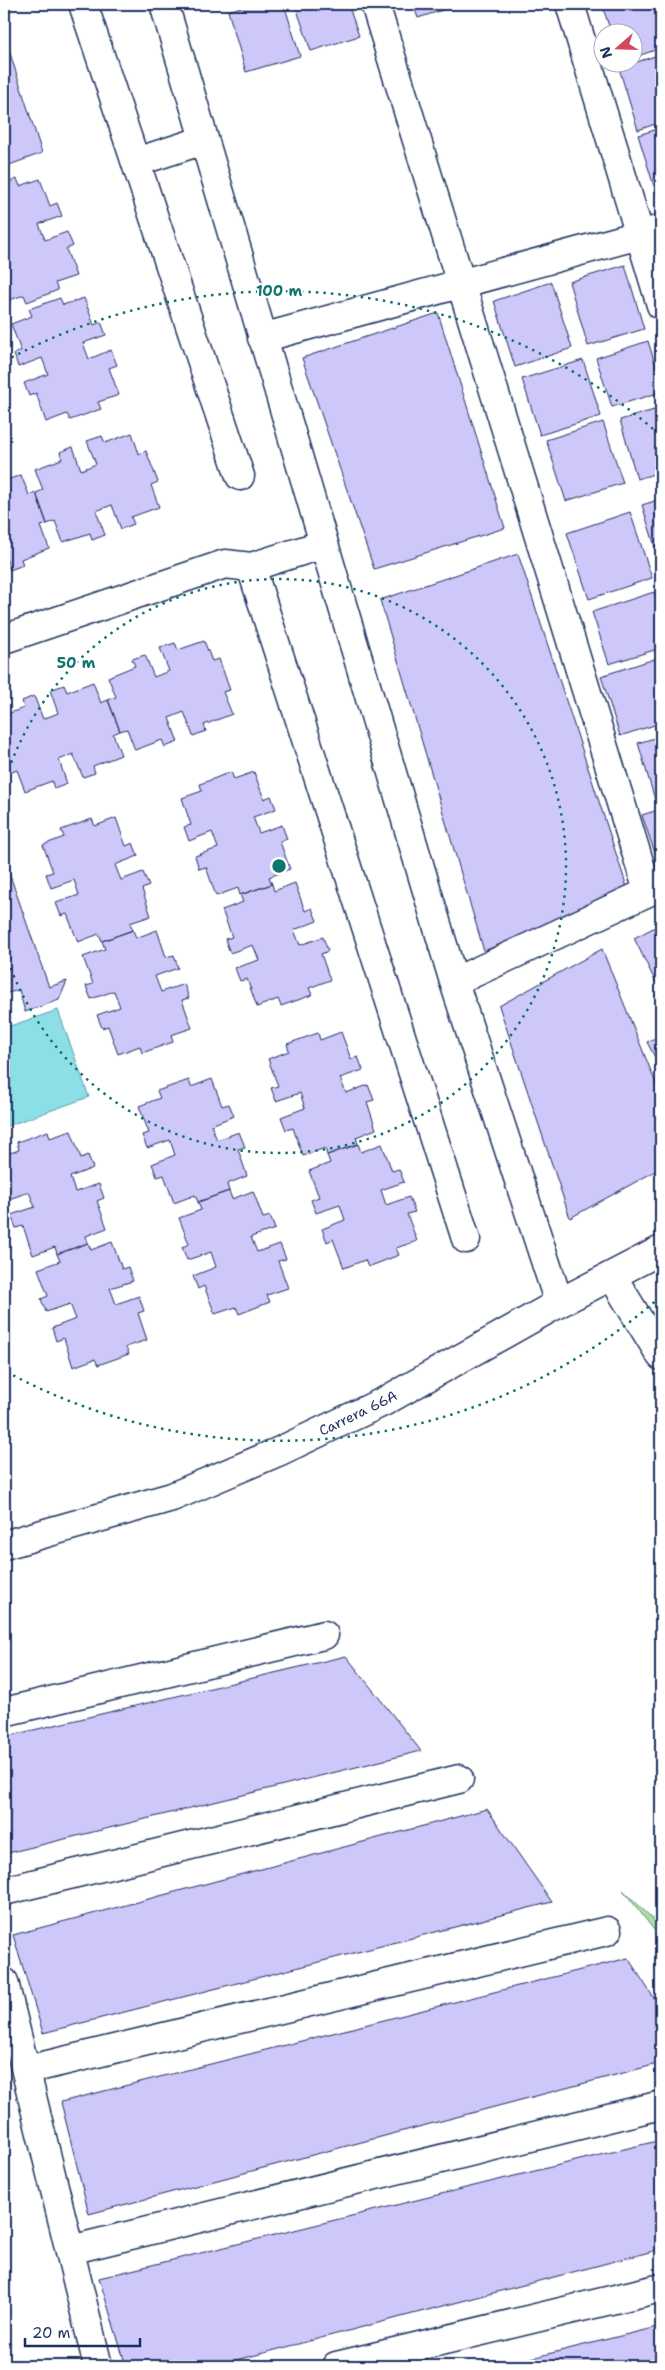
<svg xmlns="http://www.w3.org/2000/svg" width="665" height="2370" font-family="'Shantell Sans',sans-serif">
  <rect width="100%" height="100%" fill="#fff"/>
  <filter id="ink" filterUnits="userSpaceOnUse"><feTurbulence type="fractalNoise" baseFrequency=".02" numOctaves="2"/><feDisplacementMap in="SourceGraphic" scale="10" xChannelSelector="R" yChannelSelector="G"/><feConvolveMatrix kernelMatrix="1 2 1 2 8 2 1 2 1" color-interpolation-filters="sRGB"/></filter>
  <g filter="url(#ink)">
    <path fill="#aadfa1" stroke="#628780" d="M623,1890L661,1927V1939Z"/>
    <path fill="#8ddfe6" stroke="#5f99b0" d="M58,1010L89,1097L4,1127V1028Z"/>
    <path fill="#cec7f9" stroke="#1b2f5e" d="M251,4H284L300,56L246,72L228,11Z
      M295,4H348L359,36L311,51Z
      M413,4H461L418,18Z
      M616,4H655L661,23V48L632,58V32H611L603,8Z
      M6,41L42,153L4,167V42Z
      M661,54V122L638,130L619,68Z
      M661,128V198L658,199L638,135Z
      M17,179L20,186L40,179L50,206L57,203L62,216L39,224L45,240L67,232L73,246L66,249L76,276L55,283L58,290L27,302L24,295L4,302V184Z
      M625,265L644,329L588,346L569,282Z
      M551,282L572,348L515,367L494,301Z
      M60,298L63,305L84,298L94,325L101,322L106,335L83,343L89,359L111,350L117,365L109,368L119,395L98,402L101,409L70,420L67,414L46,422L36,393L29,396L24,383L48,374L42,358L18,367L14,354L21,351L11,324L32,316L29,309Z
      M438,313L505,528L374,569L302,358Z
      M648,341L661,383V392L612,407L596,358Z
      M583,360L601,416L540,435L522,379Z
      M661,408V472L637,479L620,420Z
      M603,422L623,483L566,501L546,440Z
      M132,433L139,454L146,451L158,482L151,485L159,507L131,517L134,524L121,529L112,505L96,511L105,535L92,540L90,533L63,542L55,521L47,524L36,493L43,490L35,469L62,459L60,452L73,447L81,470L96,464L87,441L102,436L105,443Z
      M21,475L29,495L36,493L47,524L41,526L49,548L21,559L23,565L10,570L4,553V481Z
      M661,499V566L642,505Z
      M630,512L652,578L589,599L567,533Z
      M518,554L628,890L484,951L380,600Z
      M654,592L661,614V648L609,664L592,612Z
      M204,641L212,661L219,659L230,690L223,692L232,714L204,725L206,731L193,736L184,712L169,718L178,742L165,747L162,740L135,750L127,729L120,731L108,700L116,697L108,677L135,666L132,659L145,655L154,677L169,671L160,648L175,643L178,650Z
      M661,657V723L620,736L601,676Z
      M93,682L101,703L108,700L120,731L113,734L121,755L93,766L95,773L83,777L73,754L59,760L67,784L54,789L52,781L25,791L17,770L10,773L4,757V715L24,708L22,701L34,696L43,719L58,713L50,690L64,685L67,692Z
      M661,736V798L655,800L638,743Z
      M231,772L234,779L254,772L264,799L271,796L276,809L253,817L259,833L282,825L287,839L280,842L290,869L269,877L272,884L240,895L238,888L216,896L206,867L199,869L195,856L218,848L212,832L189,841L184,827L191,825L182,798L202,791L200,784Z
      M661,809V871L642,815Z
      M116,818L126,846L133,843L138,856L115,865L121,880L143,872L149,886L142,889L151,916L130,923L133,930L102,941L99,934L78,942L67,914L61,916L56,903L79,895L74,880L51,888L46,874L53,872L43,845L64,837L61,830L92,819L95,826Z
      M5,861L49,987L67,981L59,1000L25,1012L19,990L4,994Z
      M295,883L305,911L312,908L317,921L294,930L300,945L323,937L328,951L321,954L330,980L309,988L312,995L281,1006L278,999L257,1007L247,979L240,981L235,968L259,960L253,945L230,953L225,939L232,937L222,910L243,902L240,895L272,884L274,891Z
      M661,924V993L634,938Z
      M133,930L136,938L157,930L166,957L174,955L178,968L155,976L161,992L184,984L189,998L182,1000L192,1028L171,1035L173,1042L142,1053L140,1046L118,1054L108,1026L102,1028L97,1015L120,1007L114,991L91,999L86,986L93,984L83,957L105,949L102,941Z
      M602,949L661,1096V1168L570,1218L499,1006Z
      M341,1032L351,1059L358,1057L363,1070L340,1078L346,1093L368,1085L374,1100L367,1102L376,1129L356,1137L358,1144L327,1155L325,1148L303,1156L293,1128L286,1130L281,1117L305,1108L300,1093L276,1101L271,1088L278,1086L268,1059L289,1051L287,1044L318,1033L320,1040Z
      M661,1035V1069L647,1042Z
      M212,1079L222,1106L229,1104L234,1116L211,1125L217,1140L239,1132L245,1147L238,1149L247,1176L227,1184L229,1191L198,1202L195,1195L174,1203L164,1175L157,1177L152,1164L175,1155L170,1140L147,1148L142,1135L149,1133L139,1106L160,1098L157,1091L189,1080L191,1087Z
      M48,1131L50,1138L71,1131L81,1158L88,1155L93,1168L70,1177L75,1192L99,1184L104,1198L97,1201L107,1228L86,1236L88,1243L57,1254L55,1247L33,1255L23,1226L16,1228L11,1215L35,1207L29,1192L6,1200L4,1186L7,1184L4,1174V1155L19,1150L17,1142Z
      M358,1144L361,1152L382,1144L392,1171L399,1169L404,1182L381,1190L386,1205L409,1197L415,1212L407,1214L417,1241L396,1248L399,1255L368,1267L365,1260L344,1268L333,1239L327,1242L322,1229L345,1220L340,1205L316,1213L311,1200L319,1197L309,1171L330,1163L327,1155Z
      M229,1191L232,1199L253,1191L263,1218L270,1216L275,1229L251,1237L257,1252L280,1244L286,1259L278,1261L288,1288L267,1295L270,1302L239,1314L236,1307L215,1314L204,1286L198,1289L193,1276L216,1267L211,1252L187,1260L182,1247L189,1244L179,1218L201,1210L198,1202Z
      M112,1242L122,1269L128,1267L133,1281L110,1288L116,1304L139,1296L144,1311L138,1313L147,1340L126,1347L129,1354L98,1365L95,1359L73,1367L64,1338L56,1341L52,1328L76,1319L70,1304L46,1312L41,1299L48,1296L38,1269L60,1261L57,1254L88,1243L91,1250Z
      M346,1656L421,1751L4,1854V1737Z
      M487,1809L552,1902L43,2033L13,1935Z
      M628,1958L661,2009V2063L89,2214L61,2102Z
      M661,2140V2249L214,2366H126L99,2278Z
      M661,2326V2366H499Z"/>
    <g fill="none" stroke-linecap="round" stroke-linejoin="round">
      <g stroke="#1b2f5e" stroke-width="31">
        <path id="minor" d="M83,4L240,476
          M164,4L454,982L559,1303
          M375,4L648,891
          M570,4L661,305
          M136,162L204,140
          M262,338L661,229
          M251,567L466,1239
          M4,639L225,564L251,567L324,544
          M454,982L661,886
          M612,1276L661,1356
          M4,1545L172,1497L280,1451L385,1401L559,1303L661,1250
          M4,1712L324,1635
          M4,1891L459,1779
          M4,1982L98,2366
          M26,2070L607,1931
          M70,2250L661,2105
          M336,2366L661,2288"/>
      </g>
      <use href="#minor" stroke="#fff" stroke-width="28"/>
    </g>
  </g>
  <g fill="none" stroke="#0f766e" stroke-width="2.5" stroke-dasharray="2.5 5">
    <path d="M4 784A287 287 0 1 1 4 948"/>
    <path d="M660 1297A575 575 0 0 1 5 1371M5 361A575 575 0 0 1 660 435"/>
  </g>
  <g text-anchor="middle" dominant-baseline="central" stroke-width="4" stroke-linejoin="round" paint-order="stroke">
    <g font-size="14" fill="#1b2f5e" stroke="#fff">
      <text transform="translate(358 1413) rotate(-26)">Carrera 66A</text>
    </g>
  </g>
  <circle cx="279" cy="866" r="8" fill="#0f766e" stroke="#fff" stroke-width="2.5"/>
  <g font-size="15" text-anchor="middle" font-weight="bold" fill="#0f766e" stroke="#fff" stroke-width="4" stroke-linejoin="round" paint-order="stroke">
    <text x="279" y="296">100 m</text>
    <text x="76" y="668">50 m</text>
  </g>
  <rect width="665" height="2370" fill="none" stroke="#fff" stroke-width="20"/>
  <rect x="10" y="10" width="645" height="2350" fill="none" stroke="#1b2f5e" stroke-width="2" filter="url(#ink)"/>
  <g transform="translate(618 48) rotate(250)"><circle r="24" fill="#ffffff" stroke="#a4acbf"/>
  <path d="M0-4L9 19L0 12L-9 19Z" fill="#d1495b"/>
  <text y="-8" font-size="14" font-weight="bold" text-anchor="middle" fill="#1b2f5e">N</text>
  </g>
  <path d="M25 2338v8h115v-8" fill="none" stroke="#1b2f5e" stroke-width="2.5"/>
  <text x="32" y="2338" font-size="15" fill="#1b2f5e" stroke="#ffffff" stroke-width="4" paint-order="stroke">20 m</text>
</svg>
